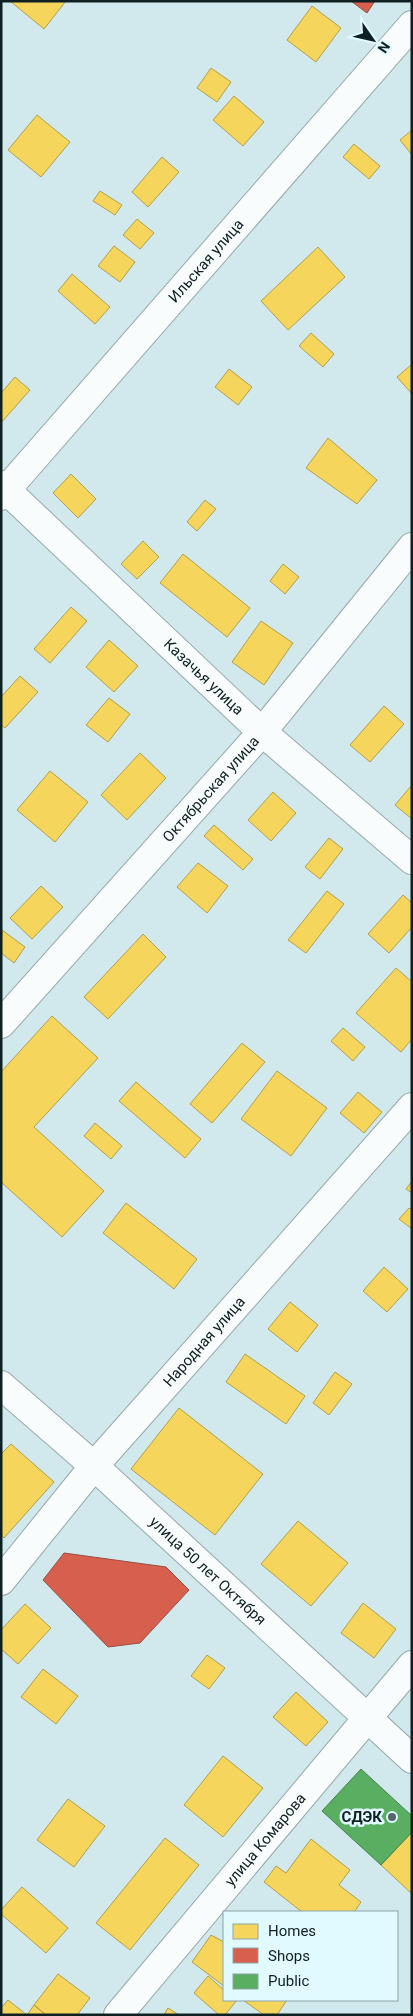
<svg xmlns="http://www.w3.org/2000/svg" width="413" height="2016" font-family="Roboto,sans-serif">
  <rect width="100%" height="100%" fill="#d1e9ec"/>
  <path fill="#f6d55c" stroke="#b19f4b" d="M10,1H66L44,29Z
    M312,6L341,28L316,62L287,40Z
    M211,68L231,82L217,102L197,88Z
    M234,96L264,122L243,146L213,120Z
    M37,115L70,142L41,177L8,150Z
    M412,130V155L400,140Z
    M354,144L380,166L369,179L343,157Z
    M162,157L179,172L148,207L132,192Z
    M100,191L122,205L115,215L93,201Z
    M137,219L154,233L140,249L123,235Z
    M114,246L135,262L120,282L98,266Z
    M318,247L345,277L288,330L261,301Z
    M72,274L110,307L95,324L58,291Z
    M311,333L334,354L323,367L299,346Z
    M412,364V394L397,377Z
    M229,369L252,387L238,405L215,387Z
    M15,377L30,390L1,423V393Z
    M328,438L377,480L357,504L306,468Z
    M71,474L96,499L78,518L53,493Z
    M205,500L216,509L197,531L187,522Z
    M143,541L159,557L137,579L121,564Z
    M183,554L250,608L227,637L160,583Z
    M283,564L299,577L285,594L270,581Z
    M71,607L87,621L50,663L34,649Z
    M261,621L293,643L264,685L232,662Z
    M109,640L138,666L114,692L86,667Z
    M20,676L38,692L5,728L1,725V697Z
    M109,698L130,714L108,742L86,725Z
    M384,706L404,724L370,762L350,745Z
    M140,753L166,778L127,820L101,795Z
    M50,771L88,802L55,842L17,810Z
    M412,785V819L395,805Z
    M273,792L296,813L271,841L248,820Z
    M214,825L253,859L243,870L204,836Z
    M329,838L343,849L320,879L305,867Z
    M198,863L228,886L207,913L177,887Z
    M41,886L63,907L32,939L10,918Z
    M327,891L344,904L306,953L288,940Z
    M403,895L412,903V927L389,953L368,934Z
    M2,930L25,947L14,963L1,953Z
    M143,934L166,957L108,1019L84,997Z
    M396,968L412,982V1039L401,1052L356,1013Z
    M52,1016L98,1058L34,1127L104,1191L62,1237L1,1182V1072Z
    M343,1028L365,1047L353,1061L331,1041Z
    M242,1043L265,1062L212,1123L190,1104Z
    M277,1071L327,1108L291,1156L241,1119Z
    M136,1082L201,1139L185,1158L119,1101Z
    M358,1092L382,1112L364,1133L340,1113Z
    M95,1123L122,1146L111,1159L84,1136Z
    M412,1181V1193L406,1189Z
    M126,1203L197,1259L174,1289L103,1233Z
    M409,1208L412,1210V1229L399,1219Z
    M384,1267L408,1289L387,1312L363,1291Z
    M290,1302L318,1325L297,1352L268,1329Z
    M245,1354L305,1396L286,1424L226,1382Z
    M335,1372L352,1384L329,1415L313,1403Z
    M179,1408L263,1474L215,1535L131,1469Z
    M11,1444L54,1482L4,1538L1,1535V1454Z
    M298,1521L348,1563L311,1606L261,1564Z
    M363,1603L396,1629L374,1658L341,1633Z
    M25,1604L51,1628L18,1664L1,1649V1630Z
    M207,1655L225,1668L209,1689L191,1676Z
    M43,1669L78,1696L56,1724L21,1697Z
    M296,1692L328,1722L306,1746L273,1717Z
    M223,1756L263,1788L223,1837L184,1805Z
    M68,1799L105,1826L74,1867L37,1840Z
    M412,1832V1894L381,1865Z
    M165,1838L199,1865L130,1950L96,1923Z
    M311,1839L350,1870L339,1885L361,1902L355,1911L357,1912H302L264,1882L276,1866L286,1873Z
    M22,1887L68,1928L46,1953L1,1914V1910Z
    M211,1935L224,1942V1986L192,1962Z
    M58,1974L90,1998L77,2015H46L34,2005Z
    M208,1976L224,1990V2000H237L225,2015H219L194,1993Z
    M8,2000L27,2015L34,2005L46,2015H1V2008Z
    M243,2000H287L277,2015H264Z
    M168,2008L179,2015H164Z"/>
  <path fill="#d6604d" stroke="#9a4d40" d="M351,1H375L367,13Z
    M64,1553L166,1567L189,1590L140,1643L108,1647L43,1580Z"/>
  <path fill="#5aae61" stroke="#44834e" d="M361,1769L412,1816V1832L381,1865L322,1811Z"/>
  <g fill="none" stroke-linecap="round" stroke-linejoin="round">
    <g stroke="#96a8ab" stroke-width="30">
      <g id="street">
        <path id="s1" d="M1,485L262,732L412,860"/>
        <path id="s2" d="M1,1024L262,732L412,547"/>
        <path id="s3" d="M1,1385L94,1466L412,1759"/>
        <path id="s4" d="M1,1581L94,1466L412,1107"/>
        <path id="s5" d="M118,2015L412,1665"/>
      </g>
    </g>
    <g stroke="#96a8ab" stroke-width="30">
      <g id="secondary">
        <path id="s6" d="M1,496L412,25"/>
      </g>
    </g>
    <use href="#street" stroke="#f8fcfc" stroke-width="28"/>
    <use href="#secondary" stroke="#f8fcfc" stroke-width="28"/>
  </g>
  <circle fill="#536669" stroke="#e0faff" stroke-width="2" cx="392" cy="1817" r="5"/>
  <g text-anchor="middle" dominant-baseline="central" stroke-width="5" stroke-linejoin="round" paint-order="stroke">
    <g font-size="15" fill="#0f2023" stroke="#e0faff">
      <text stroke="none"><textPath href="#s6" startOffset="312">Ильская улица</textPath></text>
      <text stroke="none"><textPath href="#s1" startOffset="279">Казачья улица</textPath></text>
      <text stroke="none"><textPath href="#s2" startOffset="315">Октябрьская улица</textPath></text>
      <text stroke="none"><textPath href="#s4" startOffset="314">Народная улица</textPath></text>
      <text stroke="none"><textPath href="#s3" startOffset="278">улица 50 лет Октября</textPath></text>
      <text stroke="none"><textPath href="#s5" startOffset="229">улица Комарова</textPath></text>
    </g>
    <g font-size="15" font-weight="bold" fill="#0f2023" stroke="#e0faff" text-anchor="end">
      <text x="382" y="1817">СДЭК</text>
    </g>
  </g>
  <rect width="413" height="2016" fill="none" stroke="#0f2023" stroke-width="5"/>
  <rect x="223" y="1911" width="175" height="90" fill="#e0faff" stroke="#8ca3a7"/>
  <rect x="233" y="1924" width="25" height="15" fill="#f6d55c" stroke="#8ca3a7"/>
  <text x="268" y="1936" font-size="15" fill="#0f2023">Homes</text>
  <rect x="233" y="1948" width="25" height="15" fill="#d6604d" stroke="#8ca3a7"/>
  <text x="268" y="1961" font-size="15" fill="#0f2023">Shops</text>
  <rect x="233" y="1974" width="25" height="15" fill="#5aae61" stroke="#8ca3a7"/>
  <text x="268" y="1986" font-size="15" fill="#0f2023">Public</text>
  <g transform="translate(373 40) rotate(124)" stroke="#e0faff" stroke-width="4" paint-order="stroke">
  <path d="M0-4L9 19L0 12L-9 19Z" fill="#0f2023"/>
  <text y="-8" font-size="14" font-weight="bold" text-anchor="middle" fill="#0f2023">N</text>
  </g>
</svg>
